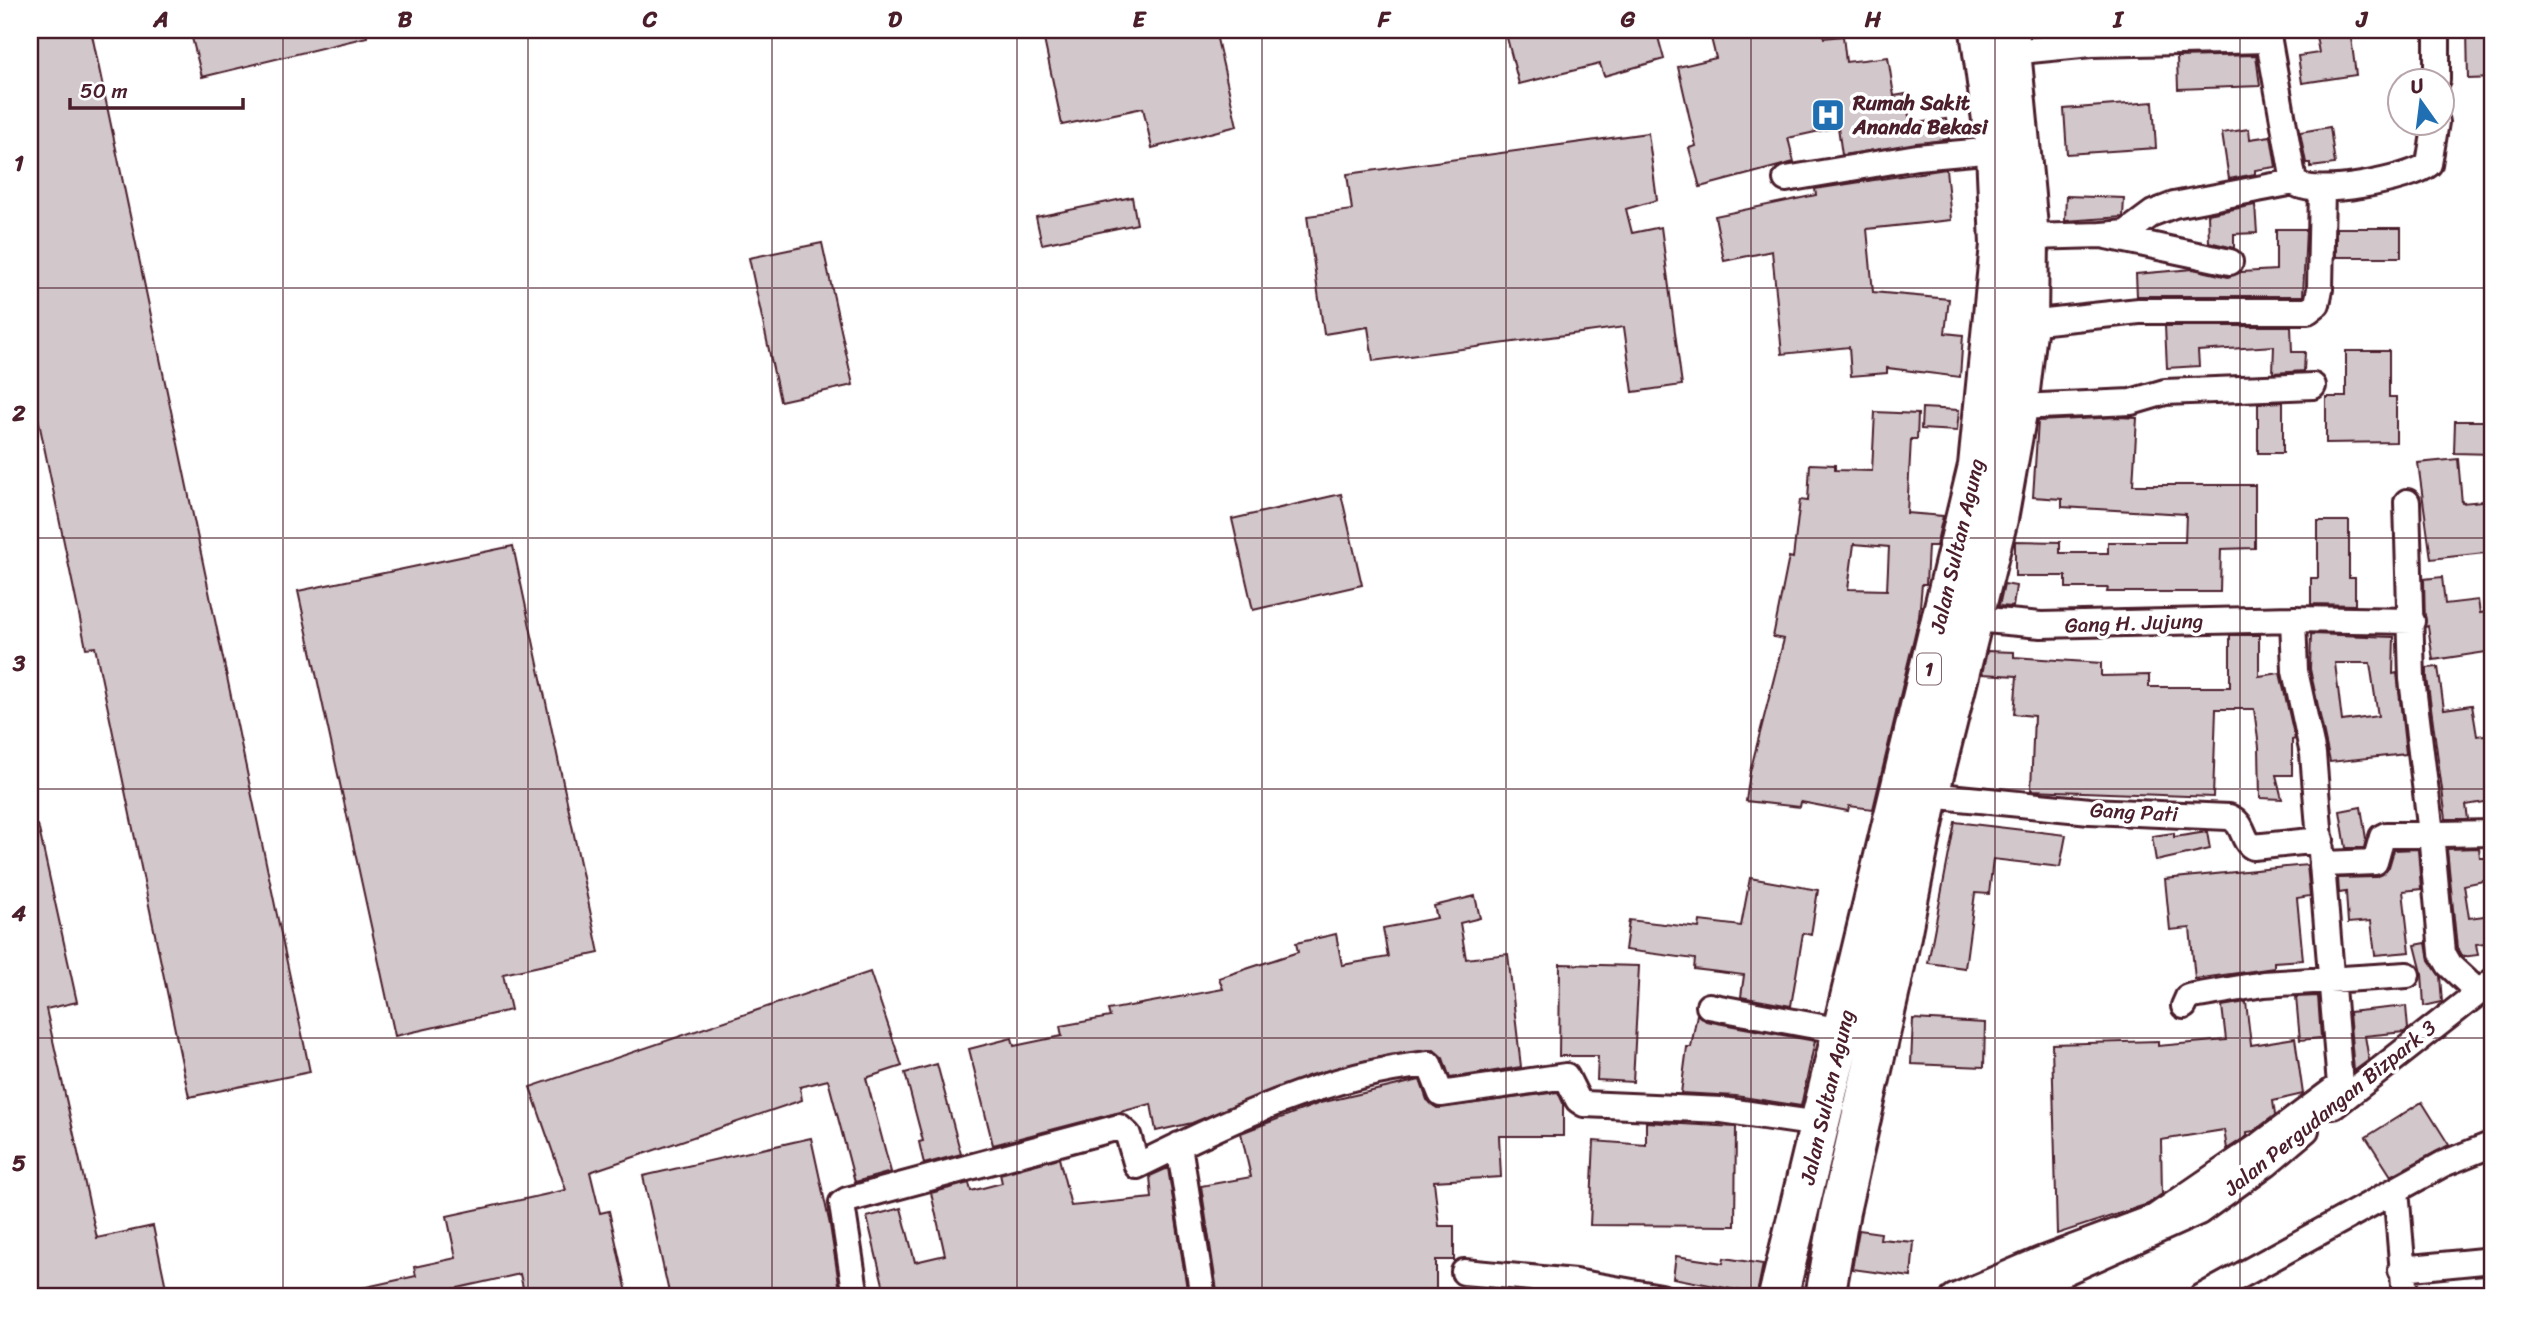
<svg xmlns="http://www.w3.org/2000/svg" width="2523" height="1327" font-family="Sriracha,sans-serif">
  <rect width="100%" height="100%" fill="#fff"/>
  <filter id="ink" filterUnits="userSpaceOnUse"><feTurbulence type="fractalNoise" baseFrequency=".0143" numOctaves="2"/><feDisplacementMap in="SourceGraphic" scale="14" xChannelSelector="R" yChannelSelector="G"/><feConvolveMatrix kernelMatrix="1 2 1 2 8 2 1 2 1" color-interpolation-filters="sRGB"/></filter>
  <g filter="url(#ink)">
    <path fill="#d2c7cb" stroke="#4a1f2b" stroke-width="2" fill-rule="evenodd" d="M30,30H91L310,1072L189,1097L95,647L86,648L30,379Z
      M190,30H367V37L202,77Z
      M1042,30H1215L1237,126L1152,148L1143,108L1062,125Z
      M1505,30H1656L1664,59L1604,76L1600,64L1519,84Z
      M1709,30H1822L1824,38L1843,36L1846,62L1888,57L1894,96L1906,94L1910,124L1946,119L1949,139L1842,155L1838,127L1788,138L1794,162L1700,187L1689,148L1696,146L1678,67L1716,58Z
      M2315,30H2350L2356,75L2302,83L2298,56L2319,53Z
      M2467,30H2493V78L2468,79Z
      M2256,55L2260,86L2178,89L2177,57Z
      M2153,102L2156,148L2067,154L2064,109Z
      M2330,127L2335,164L2310,167V163H2306L2300,132Z
      M2249,129L2250,139L2271,136L2276,167L2255,170V174L2229,179L2222,133Z
      M1648,133L1657,200L1626,209L1632,233L1661,227L1682,385L1633,392L1624,327L1373,361L1368,327L1324,334L1307,216L1352,210L1347,174Z
      M1946,169L1951,220L1867,229L1873,292L1949,299L1945,333L1963,335L1960,377L1887,368V373L1851,376L1849,347L1782,354L1772,251L1724,261L1715,216L1816,195L1815,189Z
      M2066,196L2124,198L2123,217L2065,221Z
      M1132,197L1137,224L1042,244L1036,217Z
      M2255,205L2257,233L2234,234V248L2209,242L2208,214Z
      M2401,228V257H2336V228Z
      M2276,229H2306L2303,296H2137L2136,274L2193,269L2228,277L2241,272L2276,270Z
      M822,243L853,385L780,401L749,258Z
      M2165,326H2291L2292,352H2305L2304,371L2273,373L2274,346L2198,351L2199,366L2167,368Z
      M2346,351H2389V397H2396V442L2326,443V397H2346Z
      M2283,402V453H2258V403Z
      M1922,408L1959,410L1957,431L1921,429Z
      M1875,412L1918,414L1917,439H1911L1907,513L1943,516L1936,546H1928L1926,584H1922L1919,617L1873,809L1849,806L1848,811L1801,802L1800,807L1746,801L1750,772L1784,639L1773,637L1789,557L1793,558L1800,500L1808,501L1810,464L1835,465V470L1872,471ZM1854,544L1889,547L1887,590L1848,589Z
      M2119,417L2137,418L2133,485H2255V548L2221,549L2220,592H2107L2108,588H2066V576H2015V541L2060,542V553H2108V542H2185L2186,514L2062,507V499L2033,497L2038,421Z
      M2455,421H2493V454L2454,453Z
      M2458,459L2462,503L2493,500V552L2431,559L2418,463Z
      M1341,494L1362,585L1253,610L1232,519Z
      M2318,521H2349V578H2355V605L2311,604V578H2318Z
      M513,546L599,953L503,974L511,1010L395,1036L298,591Z
      M2442,577L2445,604L2478,600L2480,613L2493,611V651L2433,660L2428,626L2425,627L2424,579Z
      M2004,584L2016,586L2013,607L1999,606Z
      M2311,634L2394,637L2393,674L2397,673L2406,754L2330,762L2310,669ZM2335,663H2370L2378,716L2342,721Z
      M2230,635H2259V676L2280,673L2295,739L2292,740V775H2276L2282,799L2260,798L2259,747L2254,709H2216L2213,797L2031,790L2034,716L2014,714L2017,676L1982,674L1987,651L2014,652V657L2101,663V676L2149,675V687H2230Z
      M2438,667L2444,709L2472,705L2477,736L2493,734V796H2490L2491,801L2466,805L2468,819H2446L2427,678V668Z
      M2361,807L2366,839L2364,848H2346L2340,811Z
      M1955,822L2066,835L2060,867L1993,859L1989,894L1975,893L1965,968L1928,963Z
      M38,825L77,1002L46,1009L97,1238L153,1226L168,1297H30V826Z
      M2207,832L2210,849L2156,861L2152,836L2174,833V837Z
      M2479,848L2480,858H2493V879L2464,885L2469,918L2493,915V942L2476,944L2478,955L2462,957L2457,948L2447,849Z
      M2418,849L2421,889L2403,891L2410,952L2375,955L2371,921L2348,923L2346,892L2339,893L2338,878L2376,877L2389,867L2394,850Z
      M2307,865L2310,896L2297,898L2303,960L2274,962V968L2195,979L2190,928L2170,930L2165,879Z
      M1750,878L1818,890L1811,935L1803,933L1791,1006L1741,997L1744,975L1694,969L1695,959L1625,950L1629,920L1699,928L1700,921L1741,926Z
      M1475,896L1480,918L1460,923L1466,959L1508,954L1521,1067L1450,1078L1443,1058L1434,1050L1388,1055L1310,1075L1192,1123L1156,1131L1151,1104L993,1145L969,1049L1012,1038L1014,1046L1062,1036L1060,1026L1110,1017L1108,1010L1223,989L1219,978L1298,952L1296,943L1336,934L1342,965L1388,957L1383,928L1437,918L1434,906Z
      M2426,943L2429,960L2440,976L2442,1002L2424,1006L2422,973L2415,945Z
      M1560,964L1639,966L1633,1082L1597,1080L1598,1056H1559Z
      M870,972L902,1066L866,1078L891,1172L855,1182L828,1080L800,1087L802,1100L590,1172L600,1213L609,1211L628,1297H525L520,1274L417,1297H358L357,1289L416,1276L414,1267L456,1258L447,1216L566,1190L530,1087Z
      M2318,996L2321,1038L2300,1040L2296,997Z
      M2246,1002L2251,1045L2295,1038L2303,1094L2273,1101L2275,1115L2254,1131L2247,1132V1136L2227,1149L2224,1130L2161,1140L2162,1194L2148,1204L2057,1234L2052,1044L2158,1041V1046L2226,1040L2222,1006Z
      M2406,1006L2408,1029L2404,1032L2365,1036L2369,1060L2354,1071L2349,1012Z
      M1697,1014L1706,1021L1815,1041L1801,1106L1736,1096L1681,1093L1687,1047H1691Z
      M1913,1019L1985,1023L1984,1067L1911,1064Z
      M937,1064L961,1154L924,1164L919,1142L923,1141L905,1073Z
      M1420,1080L1427,1100L1437,1108L1558,1092L1563,1103V1136H1499L1501,1177L1434,1181L1439,1226H1454V1260H1436V1291L1367,1292V1297H1218L1201,1186L1251,1177L1241,1133L1320,1103Z
      M2422,1102L2449,1145L2391,1176L2366,1137Z
      M1646,1122L1736,1127L1735,1226L1590,1225L1594,1141L1646,1145Z
      M811,1138L830,1225L841,1297H670L643,1176Z
      M1059,1158L1071,1206L1152,1198L1150,1176L1168,1168L1188,1295L886,1297L867,1217L901,1208L915,1262L945,1255L931,1193L969,1183L971,1191L1002,1183L1000,1174Z
      M1859,1230L1881,1233L1880,1239L1914,1242L1911,1277L1852,1269Z
      M1676,1256L1723,1263L1724,1258L1763,1264L1757,1294L1673,1278Z"/>
    <g fill="none" stroke-linecap="round" stroke-linejoin="round">
      <g stroke="#4a1f2b" stroke-width="30">
        <path id="street" d="M2267,30L2294,182
          M2012,52L2091,44L2269,40
          M2437,80V30
          M1786,179L1917,157L1996,150
          M2102,235L2126,233L2153,213L2174,205L2294,182C2311,199 2412,179 2429,164L2436,122
          M2029,237L2102,235L2230,262
          M2028,323L2139,311H2308L2317,304L2320,289L2322,189
          M2018,407L2131,402L2165,392L2313,386
          M2407,502L2412,679L2431,833L2442,953L2449,965L2477,991
          M1975,619L2041,625L2293,619L2412,621
          M1929,795L2090,811L2229,817C2245,823 2241,840 2253,847L2321,840
          M2324,864L2375,862L2382,837L2386,835L2493,833
          M1709,1006L1842,1031
          M2184,1006L2188,997L2193,996L2264,984L2407,975
          M2334,1106L2493,981
          M1179,1145L1203,1297
          M2396,1190L2405,1297
          M2401,1269L2493,1260
          M1464,1272L1575,1282L1661,1297
          M856,1297L843,1211L842,1203L847,1200L1119,1127L1128,1135L1137,1166C1230,1120 1325,1074 1429,1064L1441,1094L1566,1076L1578,1100L1584,1104L1722,1110L1819,1124
          M1954,1297L2040,1260L2155,1217L2260,1145L2340,1085L2313,754L2295,671L2293,619
          M2010,1297L2199,1212L2267,1163L2306,1130
          M2202,1297L2443,1164L2493,1144"/>
      </g>
      <g stroke="#4a1f2b" stroke-width="44">
        <path id="highway" d="M1778,1297L1978,466L2000,245L1996,150L1980,30
          M1825,1297L1840,1211L1892,981L1929,795L1998,519L2018,407L2028,323L2029,237L2009,30"/>
      </g>
      <use href="#street" stroke="#fff" stroke-width="24"/>
      <use href="#highway" stroke="#fff" stroke-width="38"/>
    </g>
  </g>
  <path fill="none" stroke="#4a1f2b" stroke-width="2" stroke-opacity="0.55" d="M283,30V1297M528,30V1297M772,30V1297M1017,30V1297M1262,30V1297M1506,30V1297M1751,30V1297M1995,30V1297M2240,30V1297M30,288H2493M30,538H2493M30,789H2493M30,1038H2493"/>
  <defs>
    <g id="hospital-square" transform="scale(1.75)"><rect x="-9" y="-9" width="18" height="18" rx="4" fill="#1f6fb2" stroke="#fff"/><path d="M-5-5h3v3.5h4V-5h3V5h-3V1.5h-4V5h-3Z" fill="#fff"/></g>
  </defs>
  <g fill-rule="evenodd">
    <use href="#hospital-square" x="1828" y="115"/>
  </g>
  <g text-anchor="middle" dominant-baseline="central" stroke-width="7" stroke-linejoin="round" paint-order="stroke">
    <rect fill="#fff" stroke="#80626b" stroke-width="2" x="1917" y="653.5" width="24" height="31" rx="5"/>
    <g font-size="19" font-weight="bold" fill="#4a1f2b">
      <text x="1929" y="669">1</text>
    </g>
    <g font-size="21" font-weight="bold" fill="#4a1f2b" stroke="#fff" text-anchor="start">
      <text x="1853" y="103">Rumah Sakit<tspan x="1853" dy="24">Ananda Bekasi</tspan></text>
    </g>
    <g font-size="21" fill="#4a1f2b" stroke="#fff">
      <text transform="translate(1957 546) rotate(-77)">Jalan Sultan Agung</text>
      <text transform="translate(2134 623) rotate(-2)">Gang H. Jujung</text>
      <text transform="translate(2134 812) rotate(3)">Gang Pati</text>
      <text transform="translate(1827 1097) rotate(-77)">Jalan Sultan Agung</text>
      <text transform="translate(2330 1108) rotate(-39)">Jalan Pergudangan Bizpark 3</text>
    </g>
  </g>
  <rect width="2523" height="1327" fill="none" stroke="#fff" stroke-width="77"/>
  <g transform="translate(2421 102) rotate(346)"><circle r="33" fill="#ffffff" stroke="#b7a5aa" stroke-width="2"/>
  <path d="M0-5L12 26L0 18L-12 26Z" fill="#1f6fb2"/>
  <text y="-10" font-size="19" font-weight="bold" text-anchor="middle" fill="#4a1f2b">U</text>
  </g>
  <path d="M70 98v10h173v-10" fill="none" stroke="#4a1f2b" stroke-width="3.5"/>
  <text x="80" y="98" font-size="21" fill="#4a1f2b" stroke="#ffffff" stroke-width="5" paint-order="stroke">50 m</text>
  <rect x="38" y="38" width="2446" height="1250" fill="none" stroke="#4a1f2b" stroke-width="2.5"/>
  <g font-size="23" text-anchor="middle" font-weight="bold" fill="#4a1f2b">
    <text x="161" y="27">A</text>
    <text x="405" y="27">B</text>
    <text x="650" y="27">C</text>
    <text x="895" y="27">D</text>
    <text x="1139" y="27">E</text>
    <text x="1384" y="27">F</text>
    <text x="1628" y="27">G</text>
    <text x="1873" y="27">H</text>
    <text x="2118" y="27">I</text>
    <text x="2362" y="27">J</text>
    <text x="19" y="171">1</text>
    <text x="19" y="421">2</text>
    <text x="19" y="671">3</text>
    <text x="19" y="921">4</text>
    <text x="19" y="1171">5</text>
  </g>
</svg>
